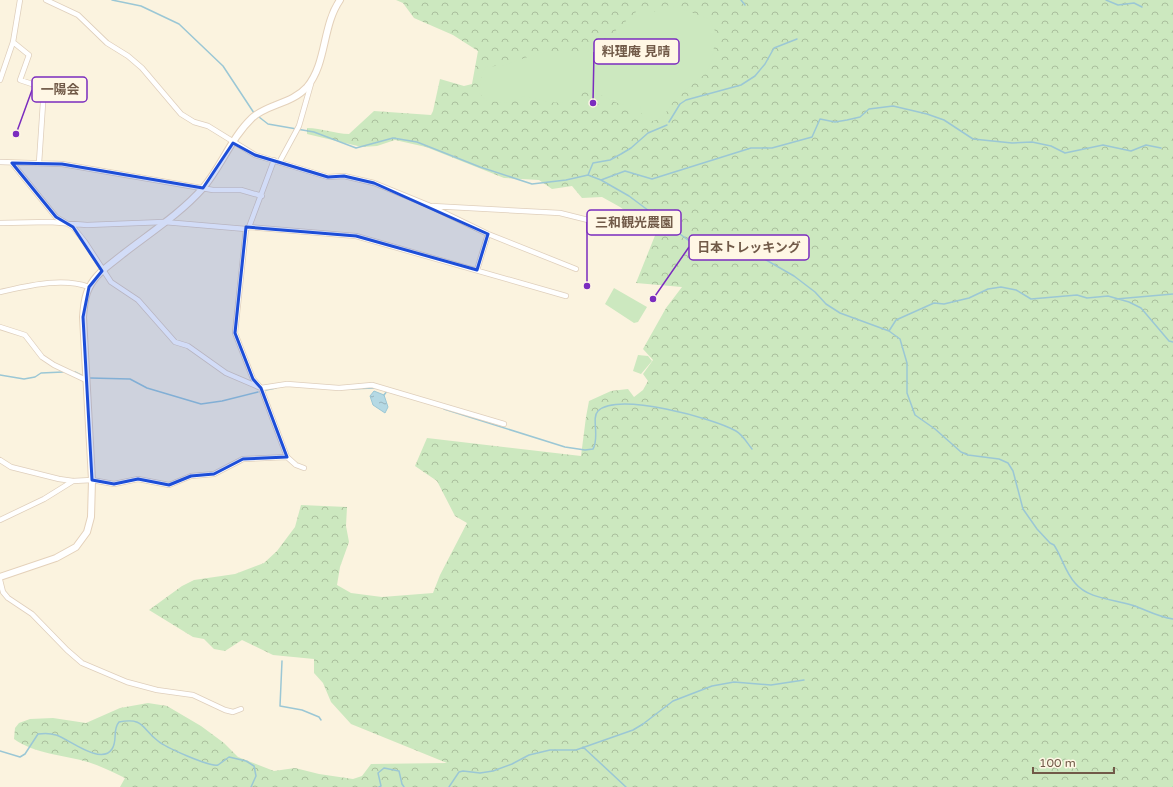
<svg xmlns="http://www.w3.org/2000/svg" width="1173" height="787" font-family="'Varela Round','Noto Sans JP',sans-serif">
  <defs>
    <pattern id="forest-crowns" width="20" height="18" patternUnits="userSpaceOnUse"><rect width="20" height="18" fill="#cce8bf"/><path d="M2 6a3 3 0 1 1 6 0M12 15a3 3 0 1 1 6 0" fill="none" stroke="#aabf9d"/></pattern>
    <pattern id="water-ripples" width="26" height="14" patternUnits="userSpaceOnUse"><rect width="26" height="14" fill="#b5d9e4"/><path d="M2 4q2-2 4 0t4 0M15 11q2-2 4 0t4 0" fill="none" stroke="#98b3bb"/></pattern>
  </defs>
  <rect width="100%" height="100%" fill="#fbf3df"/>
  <path fill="url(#forest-crowns)" d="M396,0H1173V787H120L125,778C113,772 100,766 88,762C63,755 35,754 14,739L15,728L19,723L30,719L53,718L86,723L120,708L148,703L167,706L201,726L224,743L238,757L274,771L295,768L319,774L353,779L362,776L371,764L447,763L351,724L331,702L323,683L314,673V659L273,655L242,640L225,651L214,649L204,639L193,637L149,610L182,586L194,580L235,574L264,563L277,551L295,527L301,505L347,507L346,526L349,542L340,567L337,585L351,593L382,597L433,593L440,575L467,523L455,516L437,481L415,466L427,438L581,456L586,417L589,401L611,391L628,389L634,397L643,390L648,381L643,374L653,360L643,349L666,308L682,287L636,283L656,233L620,207L602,197L582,198L572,186L552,189L539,180L504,178L426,147L395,140L377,146L362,147L307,134V128C322,128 335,134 349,134L374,111L431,115L433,111L440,79L464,86L472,84L478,51L453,35L414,18L403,3Z"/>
  <path fill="#cce8bf" d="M665,5L682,9L709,19L716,33L712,61L705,74L676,98L662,118L653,121L643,118L640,105C618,108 613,99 595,93C590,91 582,92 576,92L565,103L547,102L525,96L506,103L485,100L479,92L482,73L486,67L504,65L542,52H587L611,35L636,12H654Z
    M614,288L647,307L638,322L634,323L605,304Z
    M638,355L648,356L652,361L641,374L633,371Z"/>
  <path fill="url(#water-ripples)" stroke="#9bc7d5" d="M374,391L384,395L388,407L385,413L373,405L370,396Z"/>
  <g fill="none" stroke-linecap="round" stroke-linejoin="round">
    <path stroke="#9bc7d5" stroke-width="1.5" d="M112,0L141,6L179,24L223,66L254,113
      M741,0L745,5
      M1106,0L1118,5L1134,3L1142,7
      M259,117L268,124L314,132L356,148L393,138L417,142L480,167L532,184L566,180L588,175L601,180L629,196L696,246L711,250L748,253L761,257L794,276L815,292L826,304L840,313L889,331L900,339L907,363V393L915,415L935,429L961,452L968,455L999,459L1008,463L1013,471L1023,509L1037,529L1050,543L1054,545C1062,557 1065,572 1075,583C1089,600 1116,599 1135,606C1148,611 1159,617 1173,619
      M669,122L680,104L686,100L741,85L755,76L765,64L774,48L797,39
      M588,175L593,163L610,160L621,154L631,148L648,133L667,125
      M601,180L625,171L652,179L751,148H772L812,137L820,119L835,122L847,120L860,117L869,109L893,106L927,114L944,120L973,139L1012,143L1032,142L1051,146L1065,153L1103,145L1131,151L1146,145L1161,148
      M1116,299L1173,294
      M889,331L896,320L934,303L944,304L969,298L988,289L1001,287L1016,290L1031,299L1077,295L1087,298L1108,296L1129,302L1141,308L1169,341L1173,342
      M75,372L81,375
      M0,375L24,379L35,377L41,373L63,372
      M90,378L130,379L147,388L201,404L222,401L258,392
      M347,389L375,388
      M266,390L276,388
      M384,395L387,391
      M444,409L565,447L585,450L593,449C600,437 591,418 598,411C618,392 713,418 736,431C743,435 747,443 752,449
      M282,661L280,706L302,710L319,717L321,720
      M583,747L626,787
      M0,751L20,757L25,754L38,734C45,733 50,733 56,735C69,739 101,766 112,749C118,740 112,730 119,722C144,717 142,729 158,741C165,747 209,767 218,765L229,757L246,761L254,766L256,776L251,787
      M379,787L381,786L378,773L384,768L399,771L402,784L404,787
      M449,787L459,772L463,771L480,773L493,771L512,764L529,755L550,750H576L633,730L643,724L673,701L712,686L734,682L771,685L804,680"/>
    <g stroke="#dfcfbc" stroke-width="6">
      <path id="street" d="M46,0L78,15L107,43L128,56L142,68L181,114L194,122L208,126L255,155L328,177L344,176L374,183L428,205L488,234L576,269
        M13,42L29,55L20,80L44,88L39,163
        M0,80L13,42L20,0
        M280,161L299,126L311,84
        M0,162L62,164L213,190H241L262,196
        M12,163L56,217L73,227L85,242L111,282L138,300L175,342L188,346L226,373L261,388L287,384L339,388L372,385L504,424
        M432,206L560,213L588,220L602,217
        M0,223L50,222L87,225L164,222L246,229L249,227L356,236L566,296
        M249,227L274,160
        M246,229L235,333L253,379L261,388L287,457L296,465L304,468
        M477,270L488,234
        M0,292C28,286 62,277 89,287
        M0,327L25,335L42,357L54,365L86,380
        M0,460L11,467L59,479L73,481L92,480L114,484L138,479L169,485L191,476L214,474L243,459L287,457
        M0,520L44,499L73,481
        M0,580L3,592L8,598L32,614L67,650L82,663L127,682L157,690L193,695L225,710L233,712L241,709"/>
    </g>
    <g stroke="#e4d1ba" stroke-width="8">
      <path id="secondary" d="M0,577L56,558L76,547L87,532L91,517L92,480L83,317C84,307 84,297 89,288C96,273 111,264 123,254C150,233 181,213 203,188C221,167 231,138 252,118C267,104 292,104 307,87C327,63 322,26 340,0"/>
    </g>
    <use href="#street" stroke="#fff" stroke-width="4.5"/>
    <use href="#secondary" stroke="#fff" stroke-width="6"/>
  </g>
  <path fill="#1d4ed8" fill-opacity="0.2" stroke="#1d4ed8" stroke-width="3" stroke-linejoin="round" d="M233,143L255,155L328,177L344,176L374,183L488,234L477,270L356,236L246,227L235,333L253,379L261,388L287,457L243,459L214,474L191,476L169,485L138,479L114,484L92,480L83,317L89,287L102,271L73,227L56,217L12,163L62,164L203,188Z"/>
  <path fill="none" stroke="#7b2cbf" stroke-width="1.5" d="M593 103L594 52M16 134L32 90M587 286L587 222M653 299L689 247"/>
  <g fill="#7b2cbf" stroke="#fff7e5" stroke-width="1.5">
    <circle cx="593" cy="103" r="4"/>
    <circle cx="16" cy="134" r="4"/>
    <circle cx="587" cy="286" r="4"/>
    <circle cx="653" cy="299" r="4"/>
  </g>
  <g fill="#fff7e5" stroke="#7b2cbf" stroke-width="1.5">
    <rect x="594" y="39" width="85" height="25" rx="4"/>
    <rect x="32" y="77" width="55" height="25" rx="4"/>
    <rect x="587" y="210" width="94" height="25" rx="4"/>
    <rect x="689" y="235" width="120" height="25" rx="4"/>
  </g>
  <g font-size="13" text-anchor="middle" font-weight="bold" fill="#715a48">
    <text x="636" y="56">料理庵 見晴</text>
    <text x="60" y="94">一陽会</text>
    <text x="634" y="227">三和観光農園</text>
    <text x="749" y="252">日本トレッキング</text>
  </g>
  <path d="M1033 767v6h81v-6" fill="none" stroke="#715a48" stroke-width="2"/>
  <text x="1039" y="767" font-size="12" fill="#715a48" stroke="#fff7e5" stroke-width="3" paint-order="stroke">100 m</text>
</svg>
